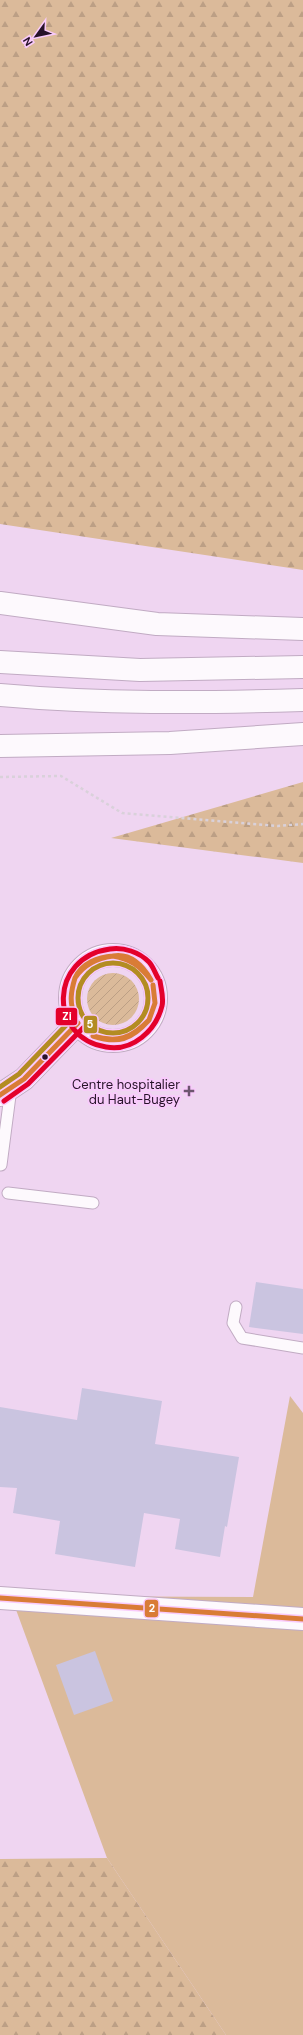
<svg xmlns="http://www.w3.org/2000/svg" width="303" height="2035" font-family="'DM Sans',sans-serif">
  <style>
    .green { fill: #dbba9a }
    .forest { fill: url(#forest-firs) }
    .garden { fill: url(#garden-furrows) }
    .building { fill: #cac4e0 }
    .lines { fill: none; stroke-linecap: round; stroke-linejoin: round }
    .lane-casing { stroke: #c1abc3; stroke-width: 13 }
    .street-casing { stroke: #c1abc3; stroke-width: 24 }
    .highway-casing { stroke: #c1abc3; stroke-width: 24 }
    .path { stroke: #d9d1da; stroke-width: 2.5; stroke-dasharray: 3 3; stroke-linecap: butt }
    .lane { stroke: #fdf9fd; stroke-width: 11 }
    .street { stroke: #fdf9fd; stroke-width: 22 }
    .highway { stroke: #fdf9fd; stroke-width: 22 }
    .bus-1-casing { stroke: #f9cafc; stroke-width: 8 }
    .bus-2-casing { stroke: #f9cafc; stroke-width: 8 }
    .bus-3-casing { stroke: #f9cafc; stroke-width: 8 }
    .bus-1 { stroke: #d97c36; stroke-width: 5 }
    .bus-2 { stroke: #e4002b; stroke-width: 5 }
    .bus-3 { stroke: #b38c22; stroke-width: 5 }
    .bus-dot { fill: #271229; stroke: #f9cafc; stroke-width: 1.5 }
    .poi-dot { fill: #6d566f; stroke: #f9cafc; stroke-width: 1.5 }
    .labels { text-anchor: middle; stroke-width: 4; stroke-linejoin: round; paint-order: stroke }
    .poi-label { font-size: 13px; fill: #271229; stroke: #f9cafc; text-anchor: end }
    .line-badge { stroke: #f9cafc; stroke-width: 1.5 }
    .badge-label { font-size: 11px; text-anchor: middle; font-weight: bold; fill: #fff }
  </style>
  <defs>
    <pattern id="forest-firs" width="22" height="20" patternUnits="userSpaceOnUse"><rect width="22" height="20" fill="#dbba9a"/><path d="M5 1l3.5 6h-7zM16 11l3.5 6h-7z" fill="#bc9f85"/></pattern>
    <pattern id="garden-furrows" width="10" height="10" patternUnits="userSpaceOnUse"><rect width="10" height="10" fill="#dbba9a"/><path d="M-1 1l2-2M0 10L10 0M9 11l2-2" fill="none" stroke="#bc9f85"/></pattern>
  </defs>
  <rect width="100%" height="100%" fill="#efd5f1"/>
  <path class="green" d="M290,1396L303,1413V2035H226L107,1858L11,1596L253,1597Z"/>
  <path class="forest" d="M0,0H303V570L0,524Z
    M303,782V863L111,838Z
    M107,1858L226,2035H0V1859Z"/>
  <path class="garden" d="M87 999a26 26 0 1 1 52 0a26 26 0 1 1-52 0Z"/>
  <path class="building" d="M256,1282L303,1289V1334L249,1327Z
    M82,1388L162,1401L155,1444L239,1457L227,1527L225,1526L220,1557L175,1549L180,1519L144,1513L135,1567L55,1554L60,1521L13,1513L17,1488L0,1487V1407L77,1420Z
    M95,1651L113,1701L74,1715L56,1665Z"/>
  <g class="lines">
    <defs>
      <path id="lane" d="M1,1165L11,1088
        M8,1193L93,1203
        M236,1307L233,1323L242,1338L303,1348"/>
      <path id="street" d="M70 998a43 43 0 1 1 86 0a43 43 0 1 1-86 0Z
        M0,1095L24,1079L78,1023
        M0,1598L303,1619"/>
      <path id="highway" d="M0,603L157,624L303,629
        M0,662L140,670L303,667
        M0,695C101,704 202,703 303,700
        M0,746L170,743L303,734"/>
    </defs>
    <use href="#lane" class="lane-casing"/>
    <use href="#street" class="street-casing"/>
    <use href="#highway" class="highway-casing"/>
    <path class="path" d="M0,777L61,776L122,813L278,826L303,824"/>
    <use href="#lane" class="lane"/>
    <use href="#street" class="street"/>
    <use href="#highway" class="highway"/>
    <defs>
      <path id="bus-1" d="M113,956C131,959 140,966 151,980
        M113,956C131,953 143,966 151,980
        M75,978C82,963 98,957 113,956
        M75,978C84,964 98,958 113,956
        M75,1016C69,1003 71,991 75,978
        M75,1016C69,1003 71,991 75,978
        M149,1020L155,1003L153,985
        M149,1020L155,1003L153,985
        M93,1036C117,1043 131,1039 149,1020
        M93,1036C118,1044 131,1040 149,1020
        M0,1095L24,1079L78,1023
        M0,1598L303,1619"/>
      <path id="bus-2" d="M158,978C155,973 153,966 149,962C139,952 124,947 110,949C49,957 48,1038 106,1047C133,1052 156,1030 162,1006C164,998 161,989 160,981
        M4,1101L28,1084L83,1028"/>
      <path id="bus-3" d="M78 998a35 35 0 1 1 70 0a35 35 0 1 1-70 0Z
        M0,1087L19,1074L73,1018"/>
    </defs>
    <use href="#bus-1" class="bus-1-casing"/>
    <use href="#bus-2" class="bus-2-casing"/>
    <use href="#bus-3" class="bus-3-casing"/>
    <use href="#bus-1" class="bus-1"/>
    <use href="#bus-2" class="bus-2"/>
    <use href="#bus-3" class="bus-3"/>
  </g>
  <circle class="bus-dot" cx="45" cy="1057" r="3.5"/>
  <path class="poi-dot" d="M187 1085h4v4h4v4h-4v4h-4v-4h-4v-4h4z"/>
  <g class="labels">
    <g class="poi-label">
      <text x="180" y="1089">Centre hospitalier<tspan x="180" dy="15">du Haut-Bugey</tspan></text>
    </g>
  </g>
  <g class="line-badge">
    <rect x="55" y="1007" width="23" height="19" rx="4" fill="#e4002b"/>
    <rect x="83" y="1015" width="15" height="19" rx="4" fill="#b38c22"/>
    <rect x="144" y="1599" width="15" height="19" rx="4" fill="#d97c36"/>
  </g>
  <g class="badge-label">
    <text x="67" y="1020">Zi</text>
    <text x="90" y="1028">5</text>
    <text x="152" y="1612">2</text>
  </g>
  <g transform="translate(36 36) rotate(237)" stroke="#f9cafc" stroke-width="3" paint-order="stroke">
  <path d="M0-3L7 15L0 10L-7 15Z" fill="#271229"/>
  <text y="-6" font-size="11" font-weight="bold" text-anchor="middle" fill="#271229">N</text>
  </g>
</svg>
